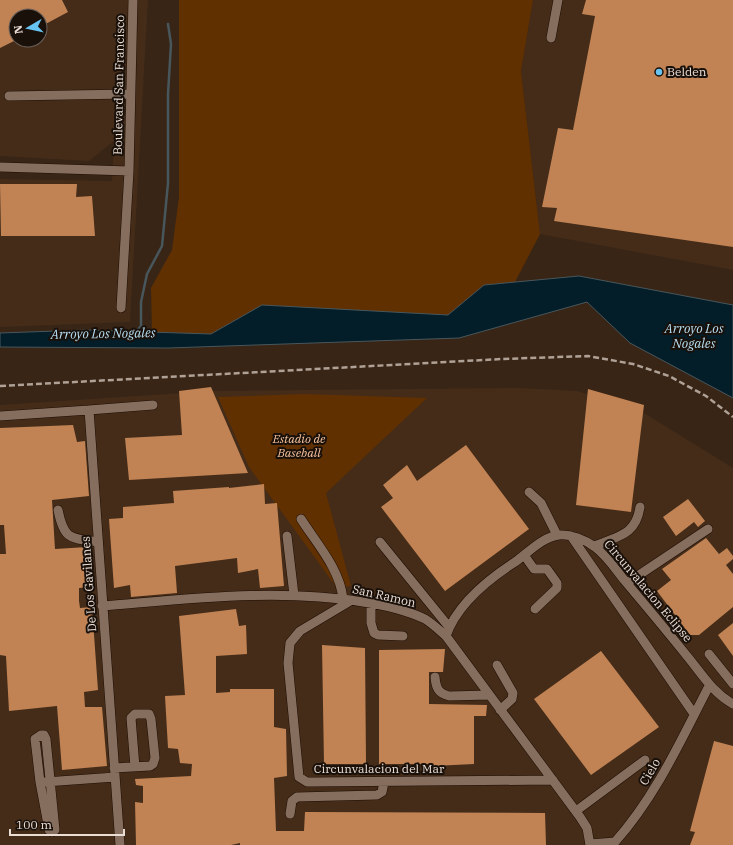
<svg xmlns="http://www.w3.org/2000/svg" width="733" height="845" font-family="'IBM Plex Serif',serif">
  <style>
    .built { fill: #442c19; fill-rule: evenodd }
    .green { fill: #613000 }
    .water { fill: #031d29; stroke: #48575c }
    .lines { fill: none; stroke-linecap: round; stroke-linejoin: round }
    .stream { stroke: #48575c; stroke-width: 2.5 }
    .building { fill: #c18354 }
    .minor-casing { stroke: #1e0d02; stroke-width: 10 }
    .minor { stroke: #856e5e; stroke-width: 9 }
    .rail { stroke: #afa196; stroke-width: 2.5; stroke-dasharray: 6 3; stroke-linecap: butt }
    .poi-dot { fill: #67c4f0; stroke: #19100a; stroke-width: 1.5 }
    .labels { text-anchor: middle; stroke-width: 4; stroke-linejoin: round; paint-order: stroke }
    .poi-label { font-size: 12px; fill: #eaddd4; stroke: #19100a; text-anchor: start }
    .street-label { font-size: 12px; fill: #eaddd4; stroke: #19100a }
    .park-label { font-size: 12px; font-style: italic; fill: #f8c49f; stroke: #19100a }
    .water-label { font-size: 13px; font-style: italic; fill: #b6def3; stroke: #19100a }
  </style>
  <rect width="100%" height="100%" fill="#382516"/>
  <path class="built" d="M0,0H148L130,322L0,327V179L112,181L114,141L89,161L0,156ZM16,16H40V40H16Z
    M533,0H733V270L540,234L521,71Z
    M519,388L577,391L644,413L733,468V845H0V405L213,391Z"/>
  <path class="green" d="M179,0H533L521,71L540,234L515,282L484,285L448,315L262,305L211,334L152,332L151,288L172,250L179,197Z
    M304,394L427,398L326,493L351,586L337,588L249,467L218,397Z"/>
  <path class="water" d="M579,276L733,305V398L630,343L587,302L459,338L168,348L0,347V333L85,330L211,334L262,305L448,315L484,285Z"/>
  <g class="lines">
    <path class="stream" d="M134,334L141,326V302L147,274L162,246L168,183V94L171,44L168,24"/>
  </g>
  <path class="building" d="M0,0H62L68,12L40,27V16H16V40L0,48Z
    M586,0H733V247L554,221L557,208L542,207L558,128L573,130L595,16L582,14Z
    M0,184H77L76,197L92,196L95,236H1Z
    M211,387L248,473L129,480L125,438L182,435L179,391Z
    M588,389L644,405L631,512L576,505Z
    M73,425L77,442L85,441L89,496L52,500L55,549L87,547L90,587L79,588V601L80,608L92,607L98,690L84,692L85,707H102L107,766L62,770L57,706L9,711L6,656L0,655V554H6L4,525H0V428Z
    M466,445L529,529L445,591L381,507L393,498L383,485L407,465L417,481Z
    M264,484L265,504L277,503L284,586L260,588L258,569L238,573L237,558L175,566L177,593L131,597L130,585L114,588L109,519L123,518V507L174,503L173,491L229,487V488Z
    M688,499L705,521L698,527L694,522L676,536L663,517Z
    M706,538L719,554L727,548L733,556V559L726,565L733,574V607L699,635H690L657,591L671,580L662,569Z
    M236,609L239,626L246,625L247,654L216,656V693L230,692V689H274V727L286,729L287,776L274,778L276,831H304L305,812L545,813L546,845H240V843L231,845H136L135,802L143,803V786L136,785L135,779L191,776L192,764L180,763L178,749L168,748L165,696L185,695L179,616Z
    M733,623V656L718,635Z
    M322,645L365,648L366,764H324Z
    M445,649L443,672H429V704L487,705L486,716H474V764L433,766V764H379V650Z
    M601,651L659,727L591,775L534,699Z
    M714,741L733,746V845H690L695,832L690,831Z"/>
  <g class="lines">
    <defs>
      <path id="minor" d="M551,38L558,0
        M9,96L129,94
        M0,167L129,171
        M121,308L129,171L133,0
        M89,410L153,405
        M0,416L89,410L120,845
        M529,492L541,503L557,535
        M58,510C64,540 70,538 98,542
        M301,519C317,544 340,569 343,599
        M287,536L294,595
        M571,536L694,714
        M380,542L449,627
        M595,546C618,536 636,535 640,507
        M524,555L534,569H547L557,583V588L535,609
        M627,583L708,529
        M352,600L300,631L290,643L288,663L299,777L307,782H314L553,780
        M371,603V623L374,633L378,635L403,636
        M102,606C189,599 277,588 363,602C384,605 406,610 425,619C433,624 439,630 446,636L580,817L587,828L590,845
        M446,636C457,604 487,580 515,562C528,553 542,537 559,535C571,534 585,540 595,547C607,556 616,570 625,581C646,606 667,631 687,656C702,674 712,692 733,704
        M709,654L733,684
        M497,665L513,693L512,699L500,710
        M435,677C436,688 438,693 449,696L489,695
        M41,735H44L46,739L55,830L52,832L49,830L40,782L35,739Z
        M114,768L150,766L153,764L155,758L151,719L149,714H135L131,718L135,767
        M45,782L115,777
        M576,811L645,760
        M290,814L292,801L297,797L377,795L382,792L384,782
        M590,844L615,842C656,796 681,740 709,686"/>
    </defs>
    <use href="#minor" class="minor-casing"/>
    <use href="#minor" class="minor"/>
    <path class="rail" d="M0,386L502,359L588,356L633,364L669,376L706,396L733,417"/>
  </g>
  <circle class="poi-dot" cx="659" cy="72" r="4"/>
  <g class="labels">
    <g class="poi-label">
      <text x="667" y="76">Belden</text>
    </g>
    <g class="street-label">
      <text transform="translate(119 85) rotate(-89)" y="4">Boulevard San Francisco</text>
      <text transform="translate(89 584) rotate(-94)" y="4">De Los Gavilanes</text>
      <text transform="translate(648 591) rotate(50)" y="4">Circunvalacion Eclipse</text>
      <text transform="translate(384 596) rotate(13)" y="4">San Ramon</text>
      <text x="379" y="773">Circunvalacion del Mar</text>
      <text transform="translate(650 772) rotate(-60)" y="4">Cielo</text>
    </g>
    <g class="park-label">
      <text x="299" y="443">Estadio de<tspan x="299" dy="14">Baseball</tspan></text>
    </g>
    <g class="water-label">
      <text x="694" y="333">Arroyo Los<tspan x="694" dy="15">Nogales</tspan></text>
      <text transform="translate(103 333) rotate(-1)" y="5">Arroyo Los Nogales</text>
    </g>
  </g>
  <g transform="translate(28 28) rotate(261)"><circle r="19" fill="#19100a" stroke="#6d625b"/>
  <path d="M0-3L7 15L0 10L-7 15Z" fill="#67c4f0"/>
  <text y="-6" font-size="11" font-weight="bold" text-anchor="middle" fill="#eaddd4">N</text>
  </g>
  <path d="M10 829v6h114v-6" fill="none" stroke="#eaddd4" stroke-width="2"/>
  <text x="16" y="829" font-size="12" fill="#eaddd4" stroke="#19100a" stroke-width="3" paint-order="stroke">100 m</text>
</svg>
